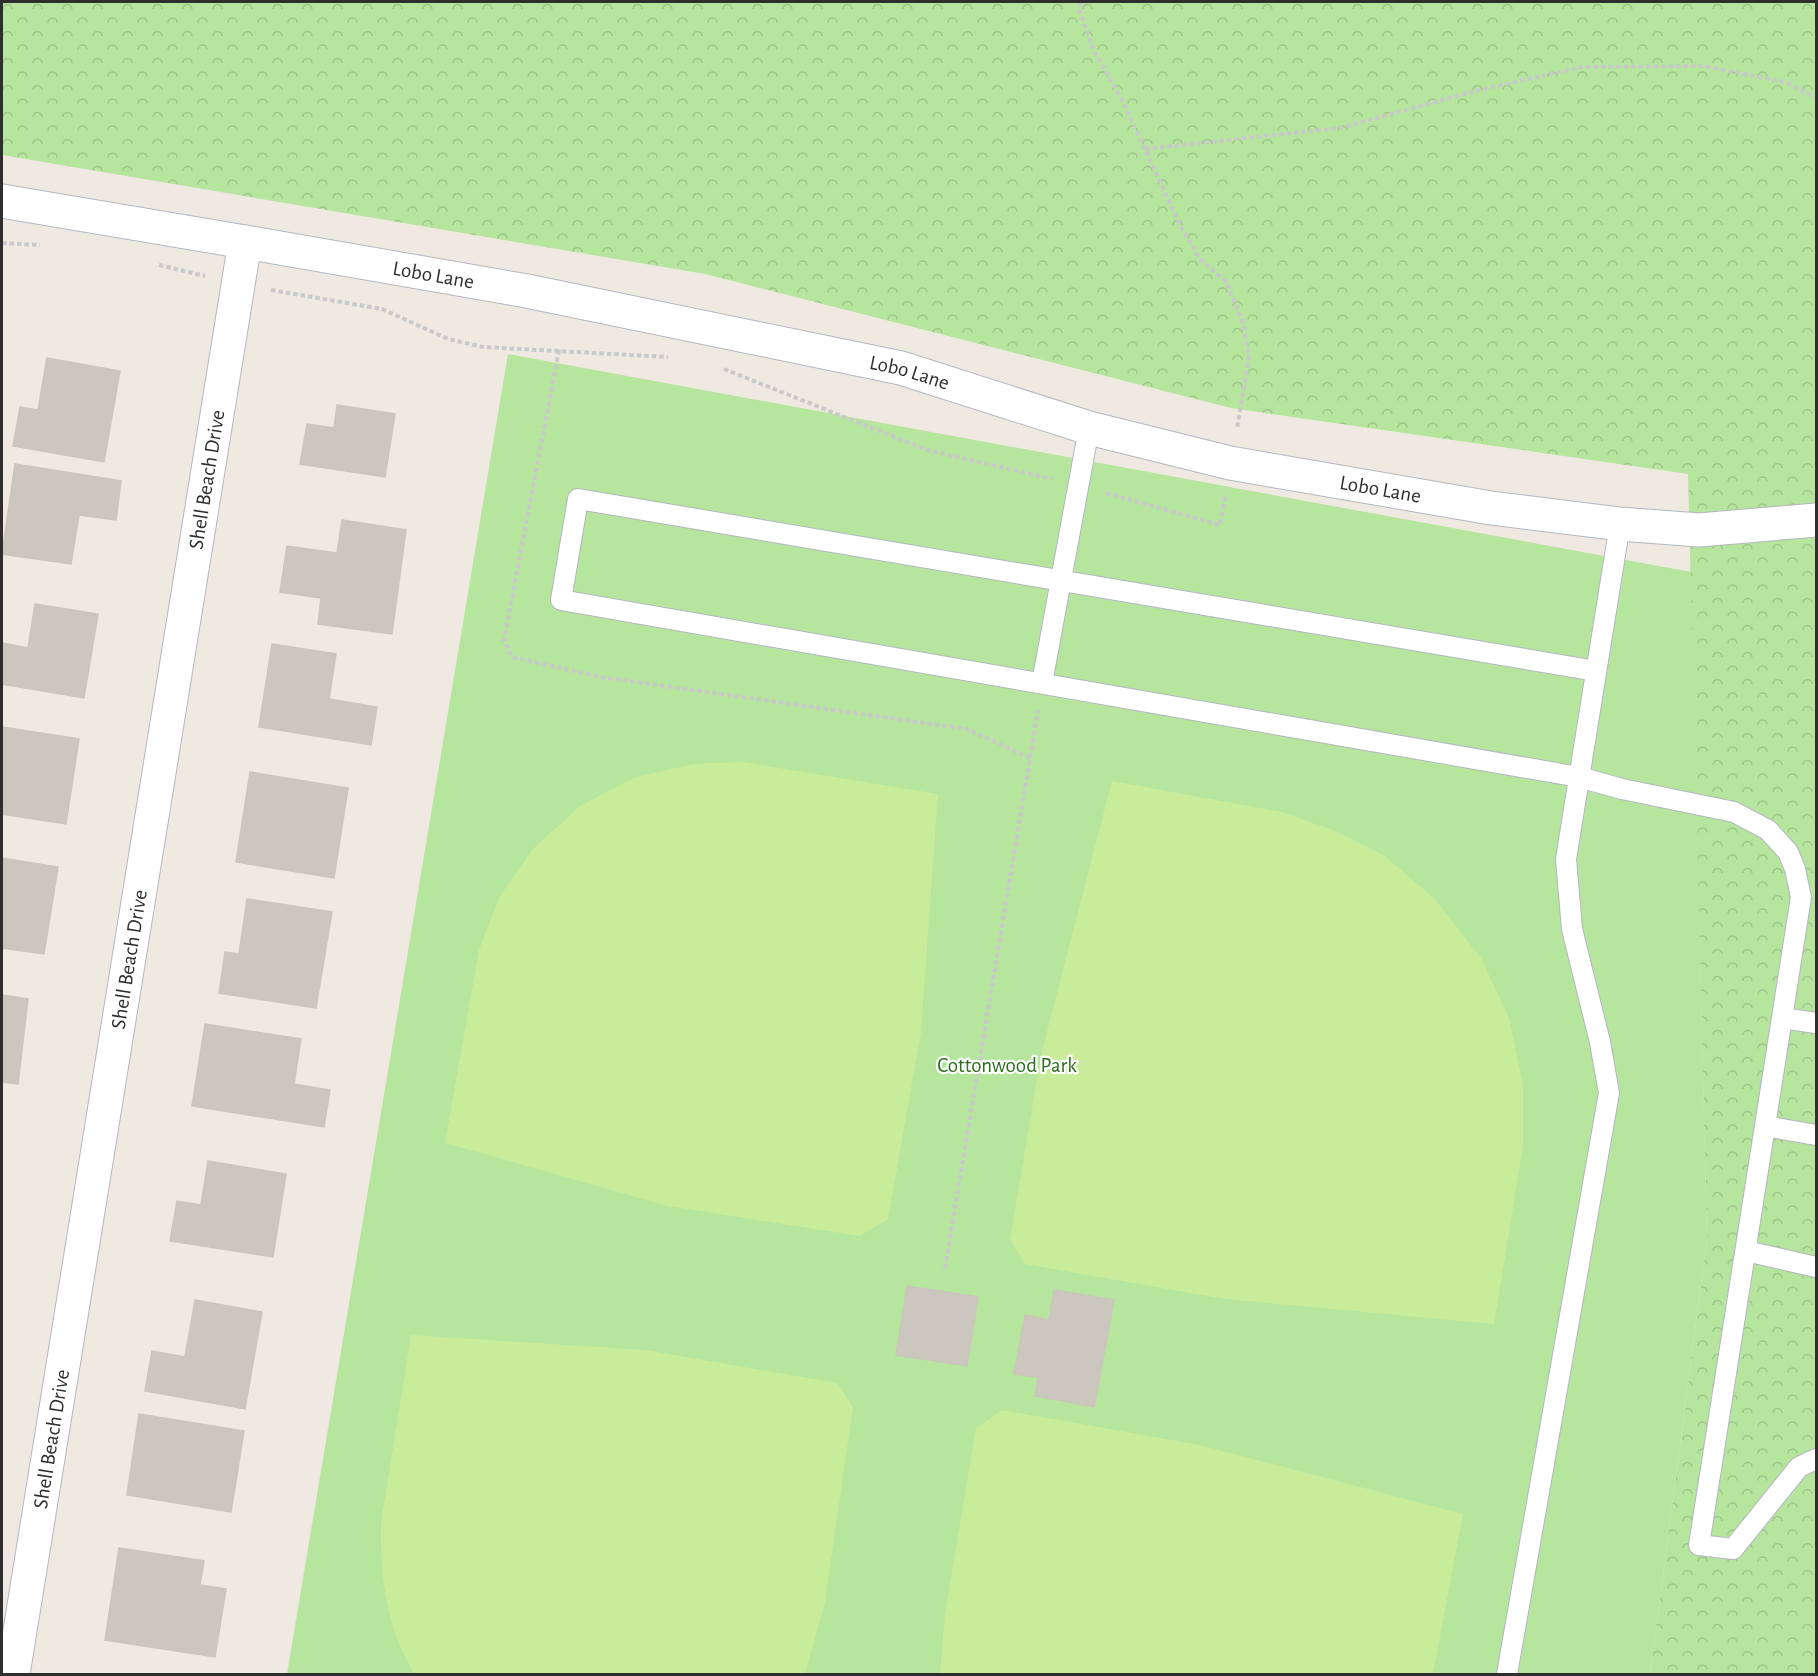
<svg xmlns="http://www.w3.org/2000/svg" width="1818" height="1676" font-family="'Alegreya Sans',sans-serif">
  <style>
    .grass { fill: #b6e59e }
    .forest { fill: url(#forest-crowns) }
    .pitch { fill: #c9ec9a }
    .building { fill: #cbc7bf; stroke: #cbc5ba; stroke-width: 1.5 }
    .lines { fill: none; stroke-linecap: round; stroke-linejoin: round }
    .lane-casing { stroke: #b4b7c1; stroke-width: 22 }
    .street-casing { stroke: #b4b7c1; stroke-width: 35 }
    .secondary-casing { stroke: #b4b7c1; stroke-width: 35 }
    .path { stroke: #c9c9c9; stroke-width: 4; stroke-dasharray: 4.5 3; stroke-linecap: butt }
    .lane { stroke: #fff; stroke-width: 20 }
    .street { stroke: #fff; stroke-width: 33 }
    .secondary { stroke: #fff; stroke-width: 33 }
    .labels { text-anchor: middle; stroke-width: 4.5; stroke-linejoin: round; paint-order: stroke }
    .street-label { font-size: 21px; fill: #2e2e2e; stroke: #fff }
    .park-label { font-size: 21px; fill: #2c6e1b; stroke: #fff }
  </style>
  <defs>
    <pattern id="forest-crowns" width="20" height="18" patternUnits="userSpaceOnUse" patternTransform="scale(1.5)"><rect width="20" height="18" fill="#b6e59e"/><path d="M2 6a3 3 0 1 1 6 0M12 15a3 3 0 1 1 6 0" fill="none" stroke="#9dc588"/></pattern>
  </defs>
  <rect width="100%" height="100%" fill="#efe9e1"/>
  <path class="grass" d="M508,354L1691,572L1707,1239L1650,1674H287Z"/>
  <path class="forest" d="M2,2H1816V1674H1650L1707,1239L1688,474L1231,408L705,274L2,155Z"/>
  <path class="pitch" d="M742,762L938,794L921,1032L888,1219L860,1236L668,1206L445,1143L479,950L500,896L534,848L580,806L633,778L693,764Z
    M1112,781L1282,812L1338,832L1383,855L1434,898L1481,958L1509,1018L1523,1085V1146L1494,1324L1225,1299L1025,1264L1010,1240L1041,1055Z
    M411,1335L646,1350L837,1383L853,1407L825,1602L805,1674H415C386,1629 380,1575 381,1523Z
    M1002,1410L1200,1445L1463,1514L1433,1674H940L945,1614L976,1428Z"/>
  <path class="building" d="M47,358L120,371L104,462L13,446L20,407L38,410Z
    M337,405L395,414L385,477L300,464L307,424L334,428Z
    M15,464L121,481L116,520L79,515L71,564L2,554Z
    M342,520L406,530L392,634L318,624L321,598L280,592L287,546L337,553Z
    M35,604L98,614L84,698L2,684V643L28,648Z
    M272,644L336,654L329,699L377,707L371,745L259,727Z
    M2,727L79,739L66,824L2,814Z
    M250,772L348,788L334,878L236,862Z
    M2,858L58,867L44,954L2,948Z
    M247,899L332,912L316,1008L219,993L225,952L239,954Z
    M2,995L28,999L18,1084L2,1082Z
    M205,1024L301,1039L294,1084L330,1090L324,1127L192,1106Z
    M208,1161L286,1174L273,1257L170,1241L177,1201L201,1205Z
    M907,1286L978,1297L967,1366L896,1355Z
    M1054,1290L1114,1300L1094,1407L1035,1396L1038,1377L1014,1374L1025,1315L1049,1320Z
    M195,1300L262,1312L245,1409L145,1391L152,1351L185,1357Z
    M139,1414L244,1431L231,1512L127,1495Z
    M119,1548L204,1561L200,1585L226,1589L215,1657L105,1640Z"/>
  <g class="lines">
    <defs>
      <path id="lane" d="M1596,671L578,499L561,600L1579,777L1622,789L1734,812L1768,830L1788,852L1795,869L1801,897L1699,1545L1733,1549L1799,1467L1816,1459
        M1042,683L1089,428
        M1782,1018L1816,1023
        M1765,1126L1816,1135
        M1746,1251L1816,1267
        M1507,1674L1609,1093L1600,1042L1572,929L1566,859L1620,524"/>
      <g id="street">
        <path id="s1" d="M13,1674L245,242L527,291L901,368L1089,428L1230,463L1491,508L1620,524L1699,530L1816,520"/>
      </g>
      <path id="secondary" d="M2,201L245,242"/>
    </defs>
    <use href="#lane" class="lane-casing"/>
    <use href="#street" class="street-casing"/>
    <use href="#secondary" class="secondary-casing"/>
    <path class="path" d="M1081,2L1080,11L1094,51L1122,100L1181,227L1200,259L1226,282L1243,323L1249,356L1237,429
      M1145,149L1340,128L1479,90L1582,67L1703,66L1785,82L1816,98
      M2,243L40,245
      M159,265L205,276
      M271,290L382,309L448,339L483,347L668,357
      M559,350L504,640L512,657L601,677L967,729L1030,758
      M724,369L927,450L1052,479
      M1106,493L1220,525L1225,496
      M945,1268L1038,710"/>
    <use href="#lane" class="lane"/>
    <use href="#street" class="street"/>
    <use href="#secondary" class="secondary"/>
  </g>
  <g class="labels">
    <g class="street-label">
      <text dy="7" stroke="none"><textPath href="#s1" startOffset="1642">Lobo Lane</textPath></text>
      <text dy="7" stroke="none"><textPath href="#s1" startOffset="2128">Lobo Lane</textPath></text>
      <text dy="7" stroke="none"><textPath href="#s1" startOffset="1210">Shell Beach Drive</textPath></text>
      <text dy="7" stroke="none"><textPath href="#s1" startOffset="2614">Lobo Lane</textPath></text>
      <text dy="7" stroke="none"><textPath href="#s1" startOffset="724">Shell Beach Drive</textPath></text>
      <text dy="7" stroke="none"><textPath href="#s1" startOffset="238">Shell Beach Drive</textPath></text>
    </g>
    <g class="park-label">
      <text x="1007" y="1072">Cottonwood Park</text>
    </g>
  </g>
  <rect width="1818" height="1676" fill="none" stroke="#2e2e2e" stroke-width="6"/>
</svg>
